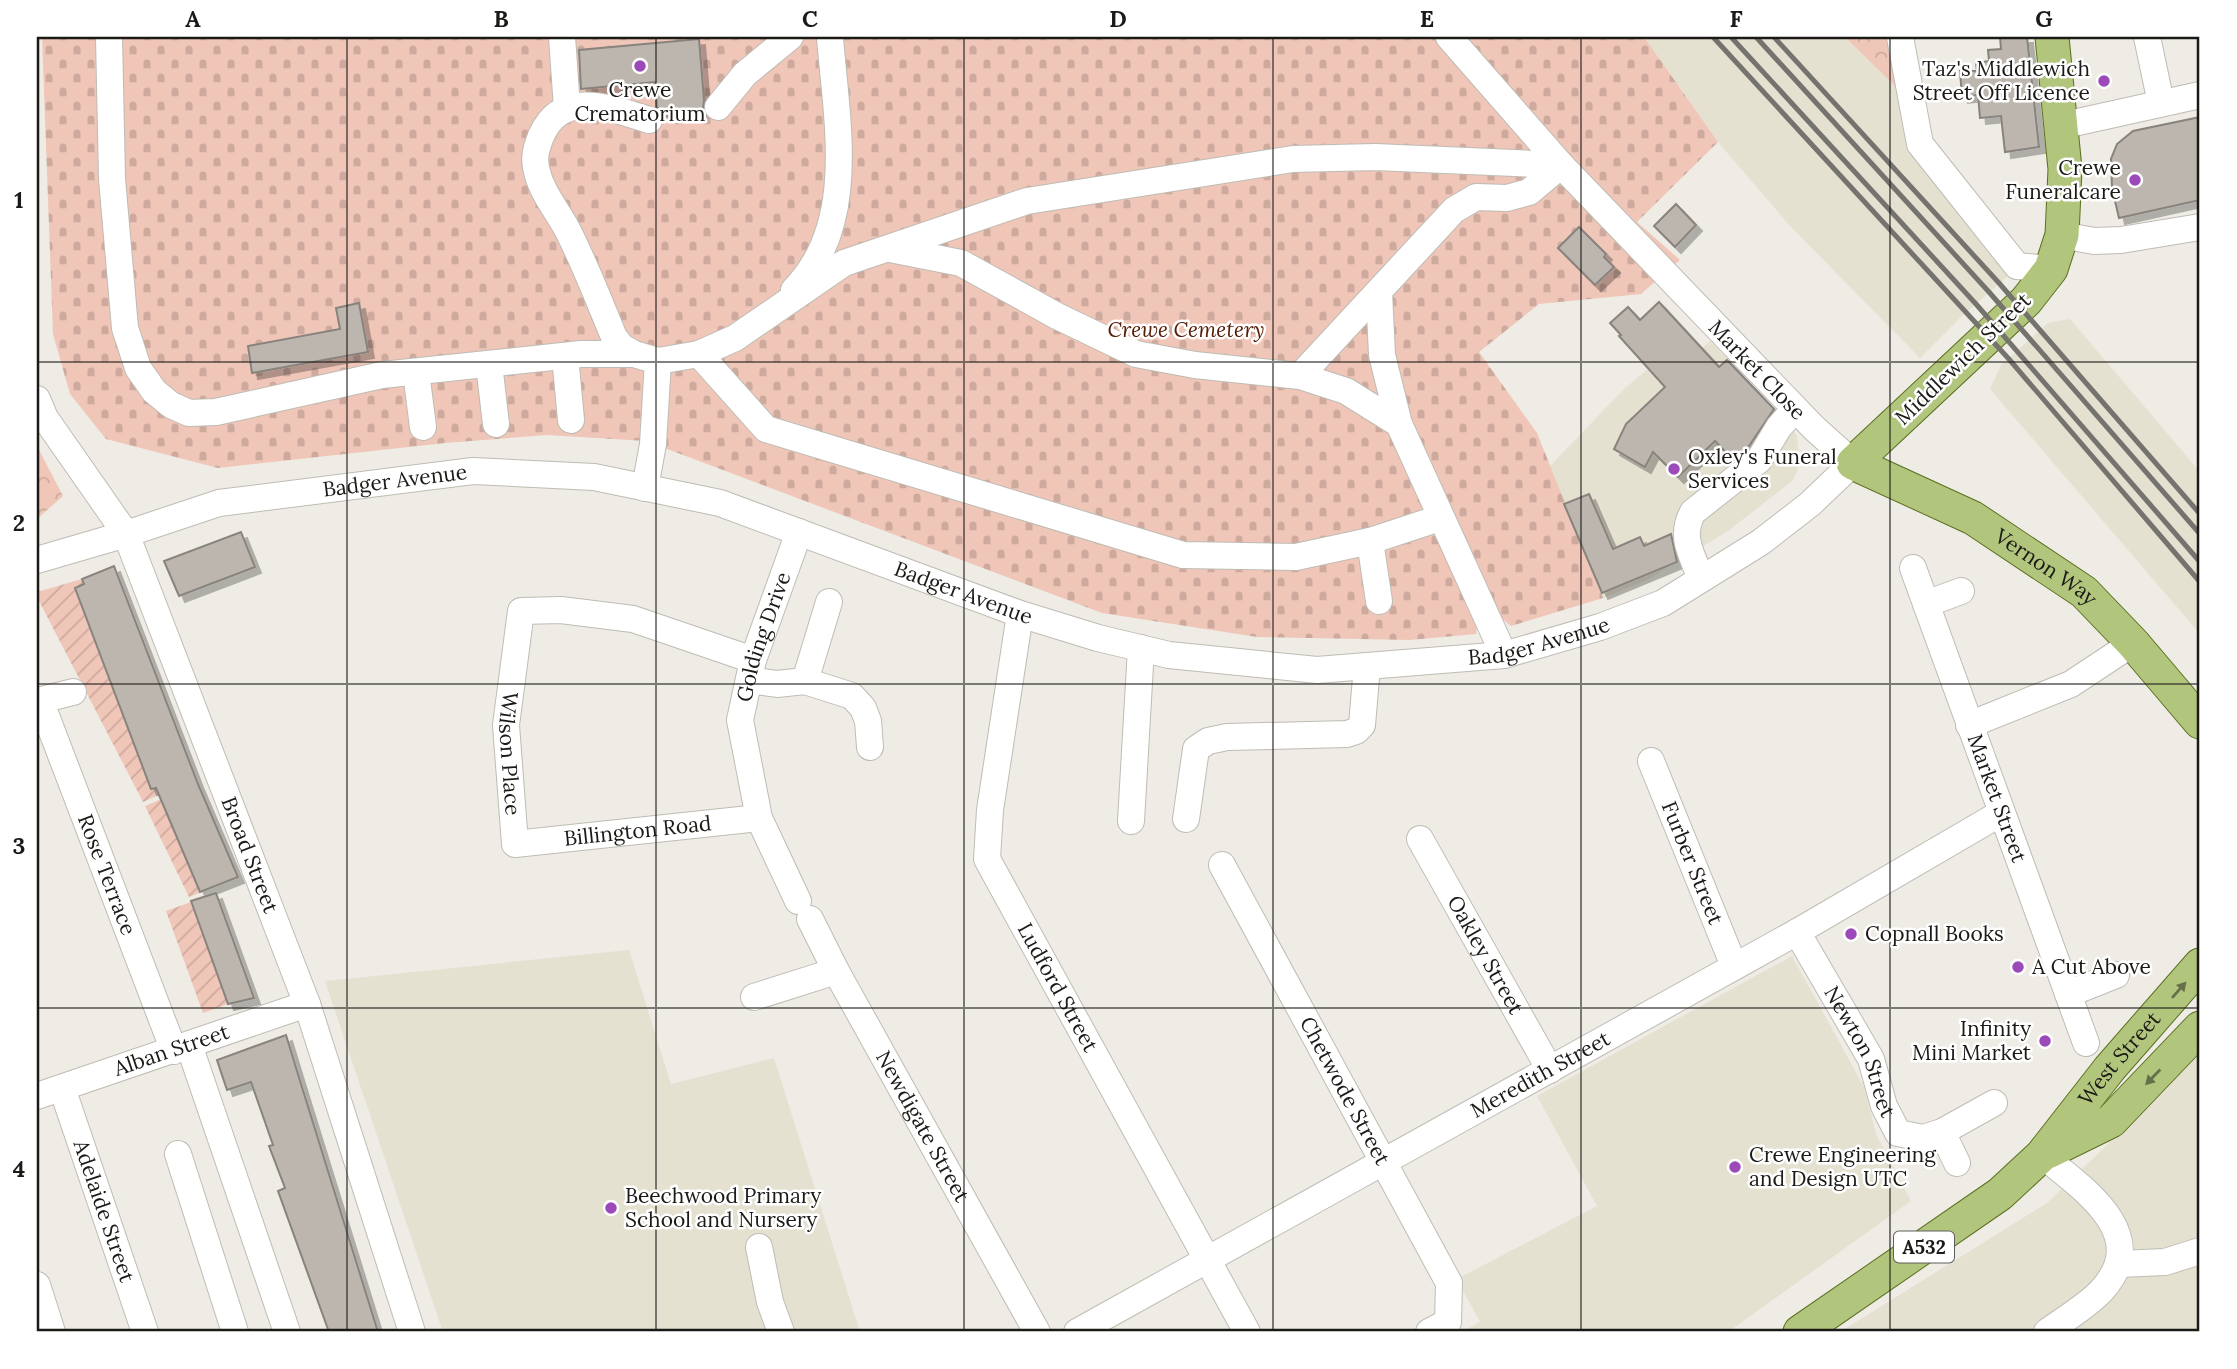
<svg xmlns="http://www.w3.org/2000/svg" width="2237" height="1369" font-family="Lora,serif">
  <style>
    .built { fill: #e4e1d1 }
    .forest { fill: url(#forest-crowns) }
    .cemetery { fill: url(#cemetery-stones) }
    .garden { fill: url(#garden-furrows) }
    .building { fill: #bcb6af; stroke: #89837e; stroke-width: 2; filter: url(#shadow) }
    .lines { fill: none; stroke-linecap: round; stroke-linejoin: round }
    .minor-casing { stroke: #bebcb4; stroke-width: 28 }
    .major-casing { stroke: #5b7020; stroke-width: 35 }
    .minor { stroke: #fff; stroke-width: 26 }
    .major { stroke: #b2c57c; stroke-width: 33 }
    .rail { stroke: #75736e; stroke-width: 5 }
    .oneway { fill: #66704a }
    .grid { fill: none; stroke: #1b1a17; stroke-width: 2; stroke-opacity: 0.55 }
    .poi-dot { fill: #9c4ab9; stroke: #fff; stroke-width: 2.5 }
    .labels { text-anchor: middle; stroke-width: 5; stroke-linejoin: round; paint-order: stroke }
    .shield { fill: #fff; stroke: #5f5f5d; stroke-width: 2 }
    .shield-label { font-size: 19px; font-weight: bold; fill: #1b1a17 }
    .poi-label { font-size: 21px; fill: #1b1a17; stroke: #fff; text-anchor: start }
    .park-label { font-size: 21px; font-style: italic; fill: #551c05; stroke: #fff }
    .street-label { font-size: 21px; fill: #1b1a17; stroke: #fff }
    .neatline { fill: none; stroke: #1b1a17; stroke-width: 2.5 }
    .grid-label { font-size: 23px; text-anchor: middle; font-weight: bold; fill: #1b1a17 }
  </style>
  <defs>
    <pattern id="forest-crowns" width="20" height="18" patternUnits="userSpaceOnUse" patternTransform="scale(1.75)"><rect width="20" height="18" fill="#f0c6b8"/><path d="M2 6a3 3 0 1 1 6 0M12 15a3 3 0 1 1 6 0" fill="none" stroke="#cdaa9d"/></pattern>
    <pattern id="cemetery-stones" width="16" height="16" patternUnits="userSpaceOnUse" patternTransform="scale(1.75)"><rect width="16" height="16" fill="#f0c6b8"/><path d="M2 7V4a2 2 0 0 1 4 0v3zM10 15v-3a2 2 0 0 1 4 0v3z" fill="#cdaa9d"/></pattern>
    <pattern id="garden-furrows" width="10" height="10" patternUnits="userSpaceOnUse" patternTransform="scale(1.75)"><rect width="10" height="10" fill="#f0c6b8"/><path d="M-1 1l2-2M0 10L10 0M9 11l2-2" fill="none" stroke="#cdaa9d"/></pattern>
    <filter id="shadow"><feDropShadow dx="6" dy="6" stdDeviation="0" flood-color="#0004"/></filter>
  </defs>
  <rect width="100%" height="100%" fill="#eeece4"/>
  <path class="built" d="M1644,37H1845L1901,92L2015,270L1960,318L1920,358L1790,226L1718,142Z
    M2070,319L2200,472V634L1990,389L2001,365L2048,323Z
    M1710,341L1785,420L1797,436L1799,459L1797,472L1792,481L1728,531L1647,580L1603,598L1550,466L1624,389L1648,369L1663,384Z
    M629,950L671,1084L774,1058L860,1332H443L325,981Z
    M1792,956L1864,1087L1876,1134L1911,1201L1728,1332H1462L1480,1322L1457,1279L1597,1206L1537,1096Z
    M2200,1049V1332H1840L2047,1203L2142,1111Z"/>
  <path class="forest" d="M1845,37H1893L1901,92Z
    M37,446L63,496L37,519Z"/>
  <path class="cemetery" d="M42,37H1644L1718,142L1637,222L1680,260L1641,294L1539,304L1479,352L1537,433L1603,598L1511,626L1491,610L1478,615L1476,634L1410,640L1257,637L1102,613L646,441L547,435L445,443L218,468L106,439L70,394L53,334Z"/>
  <path class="garden" d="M82,579L84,584L75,588L82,607L92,604L96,613L86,618L151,789L164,785L166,792L143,802L37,597V592Z
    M171,795L189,867L197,886L208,882L211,888L189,897L145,806Z
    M191,902L228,1004L203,1013L166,911Z"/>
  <path class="building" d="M2000,37H2027L2039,147L2005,152L2001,116L1980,118L1978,95L1962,97L1960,71H1977L1976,63L1989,61L1988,50L2001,49Z
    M699,39L704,100L703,109L662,112L657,107L655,82L581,89L579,50Z
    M2200,117V200L2119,218L2112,188L2111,159L2117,144L2133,131Z
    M1676,204L1696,225L1675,247L1654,226Z
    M1579,227L1606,254L1604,257L1614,267L1595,285L1558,248Z
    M1659,302L1719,367L1727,360L1774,409L1747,449L1733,460L1715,441L1678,477L1653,452L1645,467L1614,449L1626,424L1665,387L1619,336L1621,335L1610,323L1628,307L1640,320Z
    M359,303L368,352L252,373L248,346L340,329L336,308Z
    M1589,494L1613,549L1640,537L1644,546L1671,534L1677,562L1602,593L1564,504Z
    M241,532L255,567L179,596L164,561Z
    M114,566L198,784L238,877L200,892L156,788L151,789L75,588L84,584L82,579Z
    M216,893L254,998L228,1004L191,901Z
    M286,1035L301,1084L378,1332H329L278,1191L285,1188L269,1146L273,1145L251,1082L227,1090L217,1060Z"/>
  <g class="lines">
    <defs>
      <g id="minor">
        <path d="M109,37L112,179L125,328L138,368L154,391L171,405L189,413L216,412L382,375L581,354H634"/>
        <path d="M562,37L567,108"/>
        <path d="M1900,37L1920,144L2017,266L2051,269"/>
        <path d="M2147,37L2161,103"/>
        <path d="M718,107L745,74L790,37"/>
        <path d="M649,120C611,108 562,88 541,136C536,149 533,158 537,172C542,193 557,210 567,229C585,264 599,301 614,337L622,347L634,354L658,361L699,354L735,338L844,263L1027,201L1293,159L1375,157L1561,165"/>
        <path d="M2060,126L2200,95"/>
        <path d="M2062,235L2094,241L2121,240L2200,227"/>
        <path d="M890,249L961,263L1057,316L1136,354L1195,365L1300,376L1454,210L1476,197L1507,198L1529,192L1561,165"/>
        <path d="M794,290C859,224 836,119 830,37"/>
        <path d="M1379,292L1382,355L1399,424L1504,655"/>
        <path d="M699,354L766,429L1183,555L1296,557L1370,541L1440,518"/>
        <path d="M565,356L571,420"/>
        <path d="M489,364L496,424"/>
        <path d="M416,372L423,427"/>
        <path d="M1300,376L1346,391L1399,424"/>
        <path id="s1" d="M37,399L45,418L126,534L307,1004L412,1332"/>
        <path d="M645,488L653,444L658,361"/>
        <path d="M1370,541L1379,601"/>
        <path id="s2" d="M37,560L126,534L219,503L473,471L594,477L720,503L1020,614L1098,638L1169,655L1317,670L1504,655L1600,627L1663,603L1761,542L1810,504L1853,463L1814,428L1561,165L1449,37"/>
        <path id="s3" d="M1913,568L2086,1043"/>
        <path d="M1701,579C1692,554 1679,537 1693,512L1759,460L1779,427L1795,409"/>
        <path d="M1926,604L1961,591"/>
        <path id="s4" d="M1020,614L990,810L987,859L1247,1332"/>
        <path id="s5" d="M753,660L633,619L561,610L521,611L506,725L515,844L759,818"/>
        <path d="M749,680L777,684L805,681L852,696L863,708L868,721L870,747"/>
        <path d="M805,681L829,602"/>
        <path id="s6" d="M40,700L174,1051"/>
        <path d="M37,701L73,692"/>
        <path d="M1969,725L2071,684L2133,643"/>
        <path id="s7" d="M1651,761L1734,966"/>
        <path d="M1186,819L1196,749L1208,741L1227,737L1347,734L1356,731L1362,725L1367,666"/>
        <path d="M1131,821L1141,648"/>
        <path id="s8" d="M1420,839L1550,1070"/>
        <path id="s9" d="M1222,865L1449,1283L1448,1322L1429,1332"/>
        <path id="s10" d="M798,901L759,818L740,720L753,660L799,532"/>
        <path id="s11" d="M810,919L836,971L1037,1332"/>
        <path id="s12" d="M1797,932L1871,1059L1884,1106L1898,1133L1923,1138L1942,1132L1994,1103"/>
        <path d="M2068,994L2116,975"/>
        <path d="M754,997L836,971"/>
        <path d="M189,1045L287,1332"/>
        <path id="s13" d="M62,1088L145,1332"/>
        <path id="s14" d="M37,1096L307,1004"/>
        <path d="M1942,1132L1957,1163"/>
        <path d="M178,1154L235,1332"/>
        <path d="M2042,1155C2082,1188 2153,1234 2102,1290C2089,1305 2063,1320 2047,1332"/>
        <path d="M759,1247L770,1302L781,1332"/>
        <path d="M2119,1264L2165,1262L2200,1251"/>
        <path d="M37,1285L52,1332"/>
        <path id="s15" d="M1077,1332L1797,932L2001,813"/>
      </g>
      <g id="major">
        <path id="s16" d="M2052,37L2065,169L2062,235L2051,269L2026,301L1853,463L1973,518L2084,592L2133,643L2200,722"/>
        <path d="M2050,1151L2111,1121L2200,1028"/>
        <path id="s17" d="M1800,1332L2000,1194L2042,1155L2110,1068L2200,965"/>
      </g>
    </defs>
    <use href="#minor" class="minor-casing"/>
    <use href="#major" class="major-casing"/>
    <use href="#minor" class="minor"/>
    <use href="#major" class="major"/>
    <path class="rail" d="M1713,37L2008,358L2200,582
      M1731,37L1976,304L2200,562
      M1756,37L1989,292L2200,534
      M1774,37L1999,283L2200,514"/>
  </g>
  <defs><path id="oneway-solid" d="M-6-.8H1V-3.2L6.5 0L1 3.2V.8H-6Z" transform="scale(1.75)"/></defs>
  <g class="oneway">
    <use href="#oneway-solid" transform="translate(2179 990) rotate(-49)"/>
    <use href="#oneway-solid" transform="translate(2153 1077) rotate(134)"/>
  </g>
  <path class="grid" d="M347,37V1332M656,37V1332M964,37V1332M1273,37V1332M1581,37V1332M1890,37V1332M37,362H2200M37,684H2200M37,1008H2200"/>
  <g class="poi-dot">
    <circle cx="640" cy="66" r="7"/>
    <circle cx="2104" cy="81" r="7"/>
    <circle cx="2135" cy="180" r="7"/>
    <circle cx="1674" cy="469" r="7"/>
    <circle cx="1851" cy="934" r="7"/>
    <circle cx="2018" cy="967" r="7"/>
    <circle cx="2045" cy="1041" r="7"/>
    <circle cx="1735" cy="1167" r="7"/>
    <circle cx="611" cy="1208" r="7"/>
  </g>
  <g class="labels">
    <rect class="shield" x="1894" y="1231.5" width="60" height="31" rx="5"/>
    <g class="shield-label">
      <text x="1924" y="1254">A532</text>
    </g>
    <g class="poi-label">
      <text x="2090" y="76" text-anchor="end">Taz's Middlewich<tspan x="2090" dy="24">Street Off Licence</tspan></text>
      <text x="640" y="97" text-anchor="middle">Crewe<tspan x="640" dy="24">Crematorium</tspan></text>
      <text x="2121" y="175" text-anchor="end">Crewe<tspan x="2121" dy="24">Funeralcare</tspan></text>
      <text x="1688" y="464">Oxley's Funeral<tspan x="1688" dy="24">Services</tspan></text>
      <text x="1865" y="941">Copnall Books</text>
      <text x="2032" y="974">A Cut Above</text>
      <text x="2031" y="1036" text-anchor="end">Infinity<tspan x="2031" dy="24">Mini Market</tspan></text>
      <text x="1749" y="1162">Crewe Engineering<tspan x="1749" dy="24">and Design UTC</tspan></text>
      <text x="625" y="1203">Beechwood Primary<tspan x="625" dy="24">School and Nursery</tspan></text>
    </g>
    <g class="park-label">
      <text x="1186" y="337">Crewe Cemetery</text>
    </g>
    <g class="street-label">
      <text transform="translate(1963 359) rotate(-44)" y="7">Middlewich Street</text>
      <text transform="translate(1757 370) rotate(46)" y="7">Market Close</text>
      <text dy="7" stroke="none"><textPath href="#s2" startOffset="368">Badger Avenue</textPath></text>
      <text dy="7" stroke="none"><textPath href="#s16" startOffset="732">Vernon Way</textPath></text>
      <text dy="7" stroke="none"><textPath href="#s2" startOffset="956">Badger Avenue</textPath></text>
      <text dy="7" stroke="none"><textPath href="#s10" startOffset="278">Golding Drive</textPath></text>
      <text dy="7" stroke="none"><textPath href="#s2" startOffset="1544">Badger Avenue</textPath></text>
      <text dy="7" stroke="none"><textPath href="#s5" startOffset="383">Wilson Place</textPath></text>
      <text dy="7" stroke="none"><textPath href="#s3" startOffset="245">Market Street</textPath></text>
      <text dy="7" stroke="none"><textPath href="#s5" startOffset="597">Billington Road</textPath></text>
      <text dy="7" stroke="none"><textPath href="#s1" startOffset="506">Broad Street</textPath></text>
      <text dy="7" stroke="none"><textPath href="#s7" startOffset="110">Furber Street</textPath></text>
      <text dy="7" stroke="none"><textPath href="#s6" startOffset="187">Rose Terrace</textPath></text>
      <text dy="7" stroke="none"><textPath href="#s8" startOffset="133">Oakley Street</textPath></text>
      <text dy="7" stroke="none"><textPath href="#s4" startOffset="394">Ludford Street</textPath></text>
      <text dy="7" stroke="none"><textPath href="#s14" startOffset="142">Alban Street</textPath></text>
      <text dy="7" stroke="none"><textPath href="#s12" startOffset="136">Newton Street</textPath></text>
      <text dy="7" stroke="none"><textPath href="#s17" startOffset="424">West Street</textPath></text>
      <text dy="7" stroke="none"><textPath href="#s15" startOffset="530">Meredith Street</textPath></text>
      <text dy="7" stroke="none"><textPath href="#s9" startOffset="257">Chetwode Street</textPath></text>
      <text dy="7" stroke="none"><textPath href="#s11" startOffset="236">Newdigate Street</textPath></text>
      <text dy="7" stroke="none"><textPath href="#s13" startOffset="130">Adelaide Street</textPath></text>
    </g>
  </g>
  <rect width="2237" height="1369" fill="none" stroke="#ffffff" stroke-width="77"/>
  <rect x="38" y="38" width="2160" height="1292" class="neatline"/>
  <g class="grid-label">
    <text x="193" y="27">A</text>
    <text x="501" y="27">B</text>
    <text x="810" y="27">C</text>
    <text x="1118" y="27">D</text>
    <text x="1427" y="27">E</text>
    <text x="1736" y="27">F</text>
    <text x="2044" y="27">G</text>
    <text x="19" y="208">1</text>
    <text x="19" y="531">2</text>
    <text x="19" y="854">3</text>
    <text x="19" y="1177">4</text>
  </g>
</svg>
